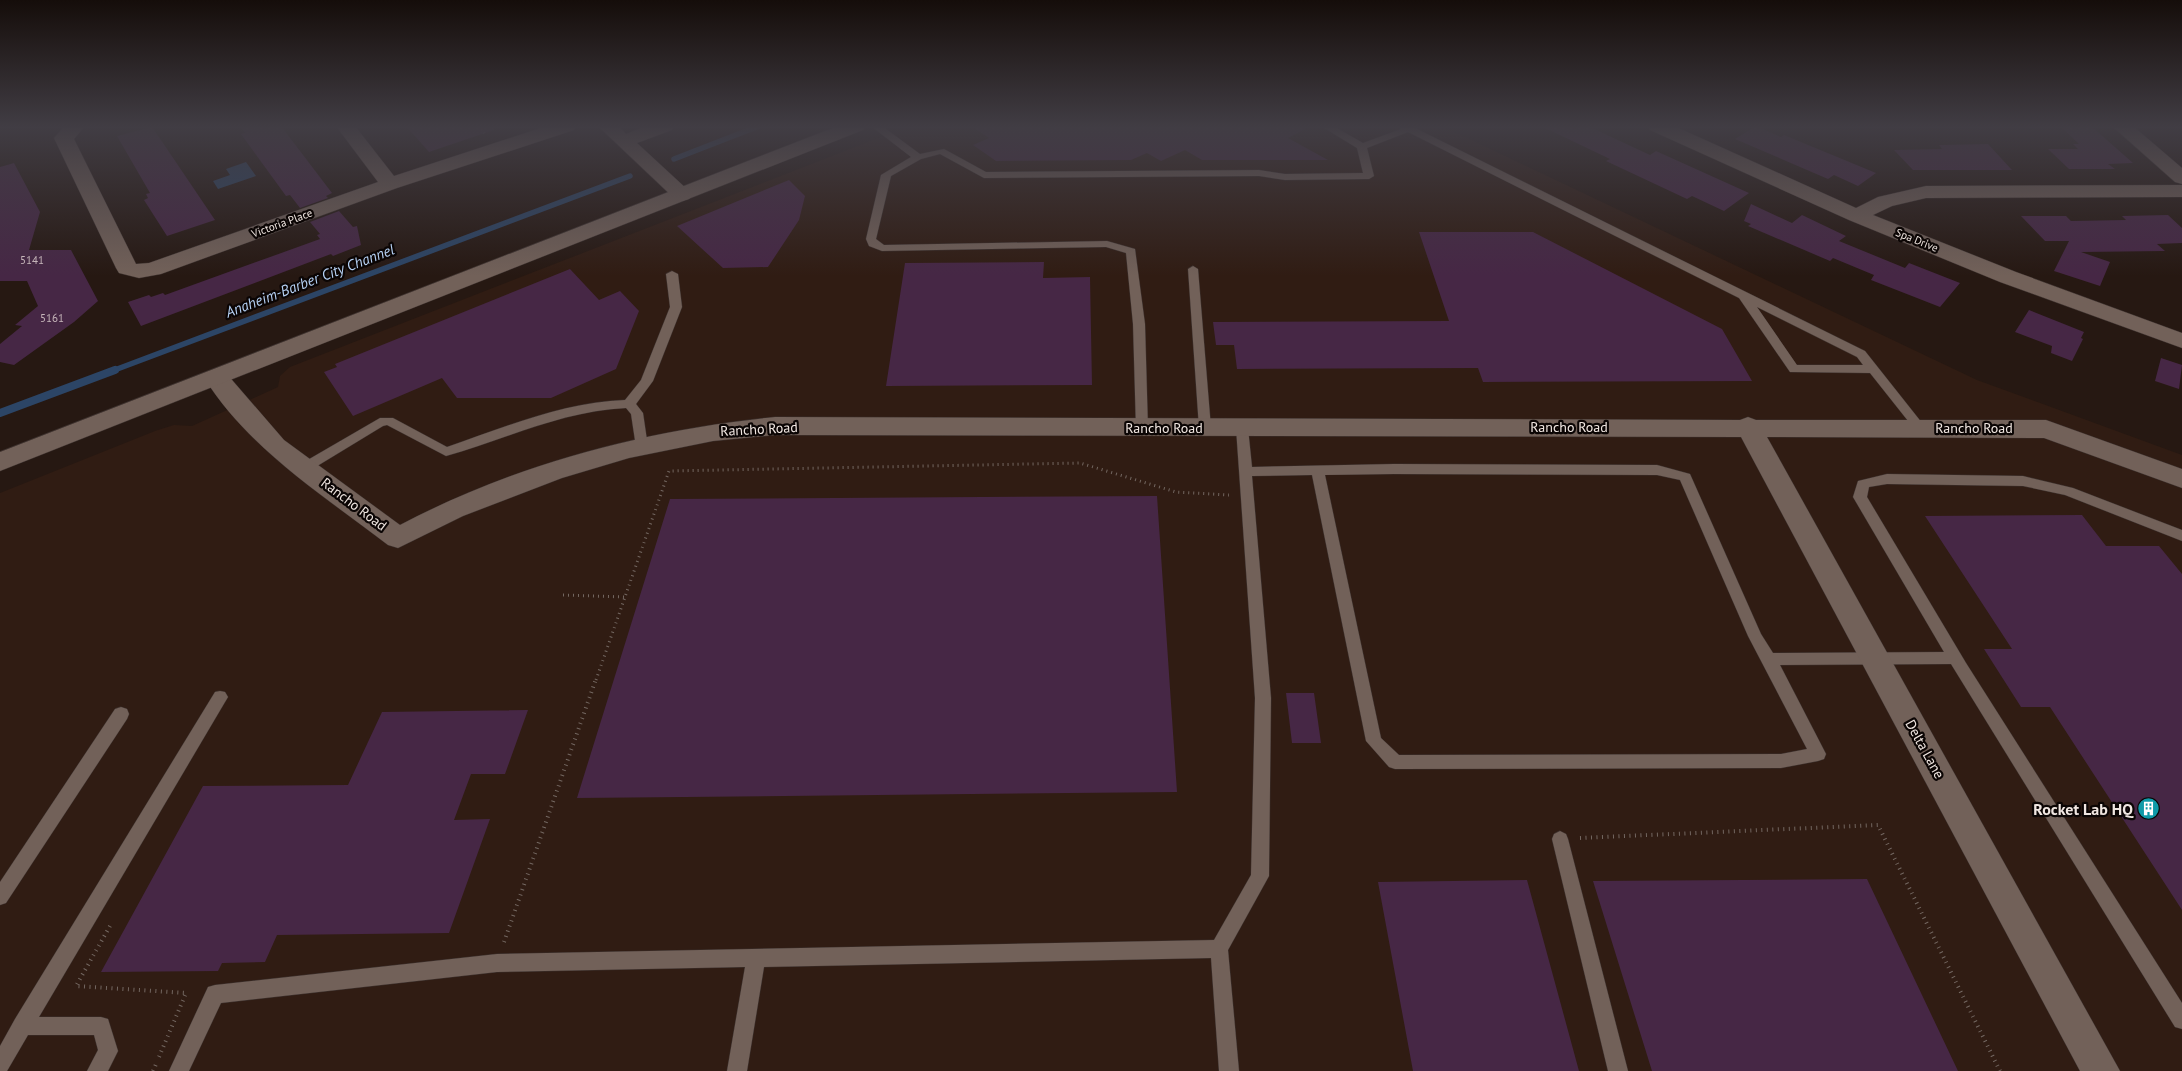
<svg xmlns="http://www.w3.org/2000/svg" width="2182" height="1071" font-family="'PT Sans',sans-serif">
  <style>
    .built { fill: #301c13 }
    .water { fill: #2c4566 }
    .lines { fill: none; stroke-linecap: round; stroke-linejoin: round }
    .stream-far1 { stroke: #2c4566; stroke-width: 5.5 }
    .stream { stroke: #2c4566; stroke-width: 8 }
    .building { fill: #462745 }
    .lane-casing { stroke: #3c312e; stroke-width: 1 }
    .street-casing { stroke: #3c312e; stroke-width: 1 }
    .secondary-casing { stroke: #3c312e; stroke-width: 1 }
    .path-far2 { stroke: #736761; stroke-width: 2.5; stroke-dasharray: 1 3; stroke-linecap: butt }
    .path-far1 { stroke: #736761; stroke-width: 3; stroke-dasharray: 1 4; stroke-linecap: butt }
    .path { stroke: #736761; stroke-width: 4; stroke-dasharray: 1 4.5; stroke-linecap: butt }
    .lane { fill: #726159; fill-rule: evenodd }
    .street { fill: #726159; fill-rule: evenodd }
    .secondary { fill: #726159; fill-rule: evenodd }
    .labels { text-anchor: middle; stroke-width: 4.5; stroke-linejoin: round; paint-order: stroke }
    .far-street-label { font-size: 11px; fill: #f0e6e1; stroke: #0b0504 }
    .number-label { font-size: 11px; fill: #c6b6ba }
    .street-label { font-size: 14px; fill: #f0e6e1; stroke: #0b0504 }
    .water-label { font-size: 15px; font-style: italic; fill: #b6d1f4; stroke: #0b0504 }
    .near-poi-label { font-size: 16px; font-weight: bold; fill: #f0e6e1; stroke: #0b0504; text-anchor: end }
  </style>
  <rect width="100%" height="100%" fill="#261812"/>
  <path class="built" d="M909,126H1442L1977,380L2182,455V1071H0V493L155,431L174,425L192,426L278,387L280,376L290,367Z"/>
  <path class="water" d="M246,162L256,176L218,189L213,181L230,175L226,169Z"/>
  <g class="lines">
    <path class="stream-far1" d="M674,159L759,126
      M112,371L630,176"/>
    <path class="stream" d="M0,413L115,370"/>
  </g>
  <path class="building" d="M240,126H281L332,193L326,196L328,198L300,208L290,195L286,196L241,134L245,133Z
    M406,126H493L494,130L429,152Z
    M971,126H1311L1288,138L1328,160H1202L1185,150L1161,161L1147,153L1131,160L996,161L973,145L989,138Z
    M1541,126H1588L1650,155L1656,151L1749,193L1724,211L1692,196L1687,199L1606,161L1610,159Z
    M1756,126L1781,137L1784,135L1876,173L1858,186L1834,175L1828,179L1735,139Z
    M2060,126H2091L2133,163L2108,164L2115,169H2069L2048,149H2078L2073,144H2079Z
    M152,127L163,143L215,220L167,236L144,200L148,198L146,194L150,193L117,136Z
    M1988,144L2012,170H1913L1894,150L1942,149L1939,145Z
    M14,163L40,212L29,250H71L98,301L74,322L14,365L0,362V344L22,326L15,325L38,306L27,281H0V167Z
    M789,180L805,196L799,220L768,267L723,268L677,226Z
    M1751,204L1792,223L1802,215L1846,236L1839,241L1905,268L1909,263L1960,283L1940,307L1871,280L1874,275L1833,258L1830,261L1748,226L1751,224L1744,221Z
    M339,211L353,227L357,226L361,245L333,256L330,253L331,254L141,326L128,302L149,295L151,297L163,293L165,295L320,239L317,235L320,234L310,222Z
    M2168,215L2182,228V243L2157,244L2165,251L2081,252L2110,262L2100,286L2054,271L2069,241H2045L2021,216H2066L2071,221L2126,220L2122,216Z
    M1419,232H1533L1722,329L1752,381L1483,382L1478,368L1237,369L1234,345H1216L1213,322L1449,321Z
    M1044,262L1043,278L1090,277L1092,385L886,386L905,263Z
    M570,269L599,300L620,291L639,311L616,369L551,398H457L442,378L353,416L324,372L337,367L335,364Z
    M2029,310L2084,332L2081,338L2083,339L2072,361L2051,353L2052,346L2015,332Z
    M2161,358L2182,365L2179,389L2155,381Z
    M1157,496L1177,792L577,798L670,499Z
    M2082,515L2106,546H2159L2182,574V910L2050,707H2021L1984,649H2012L1925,516Z
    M1286,693H1314L1321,743H1292Z
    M528,710L505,774H471L454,820L490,819L449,933L277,935L265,962L222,963L218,971L101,972L203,786L348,785L382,712Z
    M1867,879L1958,1071H1652L1593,881Z
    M1527,880L1579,1071H1413L1378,882Z"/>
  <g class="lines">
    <defs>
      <path id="lane" d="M871,126H882L920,154L944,149L986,172L1259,170L1285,174L1363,173L1357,148L1321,126H1333L1363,143L1401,129L1399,126H1411L1865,351L1926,428L1920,432L1916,431L1870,373L1790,372L1739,298L1408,132L1367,148L1374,176L1369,179L1285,180L1259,176L984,178L940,154L921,159L891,176L876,239L884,245L1107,241L1135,249L1145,324L1148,429L1142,433L1138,432L1136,429L1133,324L1126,253L1106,247L882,251L869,246L866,239L881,175L911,157ZM1757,307L1857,357L1863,365H1797Z
        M1193,266L1198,269L1211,428L1205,432L1199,428L1188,269Z
        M672,271L678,274L682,307L653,381L636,404L643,413L648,447L647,450H637L636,447L631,414L626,408C562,411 506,439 446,456L387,425L383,426L309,471H299L297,468L299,465L380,418H393L447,447C505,427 564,402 625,400L641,380L670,307L666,274Z
        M1242,424L1248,428L1252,467L1394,464L1657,465L1690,474L1761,634L1773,653L1944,652L1853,497L1858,481L1887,474L2023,476L2073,488L2182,530V541L2065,495L2023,486L1887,484L1869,487L1867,497L1966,663L2182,1003V1029L2175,1027L1951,664L1780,665L1826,754L1824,759L1818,761L1781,768L1395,769L1389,767L1366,741L1312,475L1252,476L1271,698L1269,876L1228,950L1239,1071H1219L1211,958L764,967L747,1071H727L745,967L497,972L221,1003L189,1071H169L208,987L215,985L497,954L1214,940L1251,875L1255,698L1236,428ZM1394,474L1657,475L1680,480L1748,636L1807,749L1781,754L1399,755L1381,738L1325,475Z
        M220,691L225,692L228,697L225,702L39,1017H101L108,1019L118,1051L108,1071H87L98,1050L94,1035H28L7,1071H0V1046L15,1019L215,692Z
        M121,707L127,709L129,714L127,719L6,903L0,905V882L115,709Z
        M1560,831L1566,834L1568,839L1628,1071H1608L1552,839L1554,834Z"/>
      <path id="street" d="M65,126H85L74,139L136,264L149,263L378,182L336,126H355L394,176L547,126H576L574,130L397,188L161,274L139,278L119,273L116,268L54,138Z
        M598,126H619L626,134L646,126H674L672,130L637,143L689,191L692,195L689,199L682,201L675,199Z
        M1648,126H1674L1856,208L1878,197L1926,186L2182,185V197L1926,198L1892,206L1873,215L2016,272L2182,333V348L2000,282L1849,220L1650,130Z
        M2112,126H2133L2182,168V184L2175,182Z
        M217,371L226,373L284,440L400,525C516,464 645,430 775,417L1740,420L1748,417L1756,420H2046L2182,469V488L2044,438L1767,437L2120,1071H2080L1741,437L775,435L713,441L629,458L562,478L463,516L398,548L388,545C323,495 250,450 205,379L208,373Z"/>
      <path id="secondary" d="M838,126H865L863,130L0,471V452Z"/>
    </defs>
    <use href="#lane" class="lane-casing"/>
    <use href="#street" class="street-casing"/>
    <use href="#secondary" class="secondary-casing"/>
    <path class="path-far2" d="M479,126L485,134"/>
    <path class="path-far1" d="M563,595L625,597
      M596,680L669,471L1080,463L1176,492L1229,495"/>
    <path class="path" d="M1580,838L1878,825L2000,1071
      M110,926L76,986L186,993L159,1057
      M504,942L596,679
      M153,1071L157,1062"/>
    <use href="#lane" class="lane"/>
    <use href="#street" class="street"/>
    <use href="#secondary" class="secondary"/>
  </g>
  <linearGradient id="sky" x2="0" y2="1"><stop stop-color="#150d0a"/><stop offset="0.46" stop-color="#413d44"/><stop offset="1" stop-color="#413d44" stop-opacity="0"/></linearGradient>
  <rect width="2182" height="276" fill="url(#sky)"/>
  <defs>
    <symbol id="building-disc" viewBox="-11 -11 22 22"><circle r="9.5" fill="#0f9aa8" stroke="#0b0504"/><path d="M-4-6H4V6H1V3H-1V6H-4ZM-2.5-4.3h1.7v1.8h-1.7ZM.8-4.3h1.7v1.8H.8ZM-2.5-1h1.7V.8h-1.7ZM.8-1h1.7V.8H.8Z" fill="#fff"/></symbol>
  </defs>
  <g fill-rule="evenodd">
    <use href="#building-disc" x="2136" y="796" width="25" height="25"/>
  </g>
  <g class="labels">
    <g class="far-street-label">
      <text transform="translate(282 223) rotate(-20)" y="4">Victoria Place</text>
      <text transform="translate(1917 240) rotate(22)" y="4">Spa Drive</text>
    </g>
    <g class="number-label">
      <text x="32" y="264">5141</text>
      <text x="52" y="322">5161</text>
    </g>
    <g class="street-label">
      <text x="1569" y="432">Rancho Road</text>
      <text x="1164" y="433">Rancho Road</text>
      <text x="1974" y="433">Rancho Road</text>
      <text transform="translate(759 429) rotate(-3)" y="5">Rancho Road</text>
      <text transform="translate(354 504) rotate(37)" y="5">Rancho Road</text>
      <text transform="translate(1925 749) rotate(61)" y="5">Delta Lane</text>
    </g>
    <g class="water-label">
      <text transform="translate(310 281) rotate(-21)" y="5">Anaheim-Barber City Channel</text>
    </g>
    <g class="near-poi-label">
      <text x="2133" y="815">Rocket Lab HQ</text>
    </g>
  </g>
</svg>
